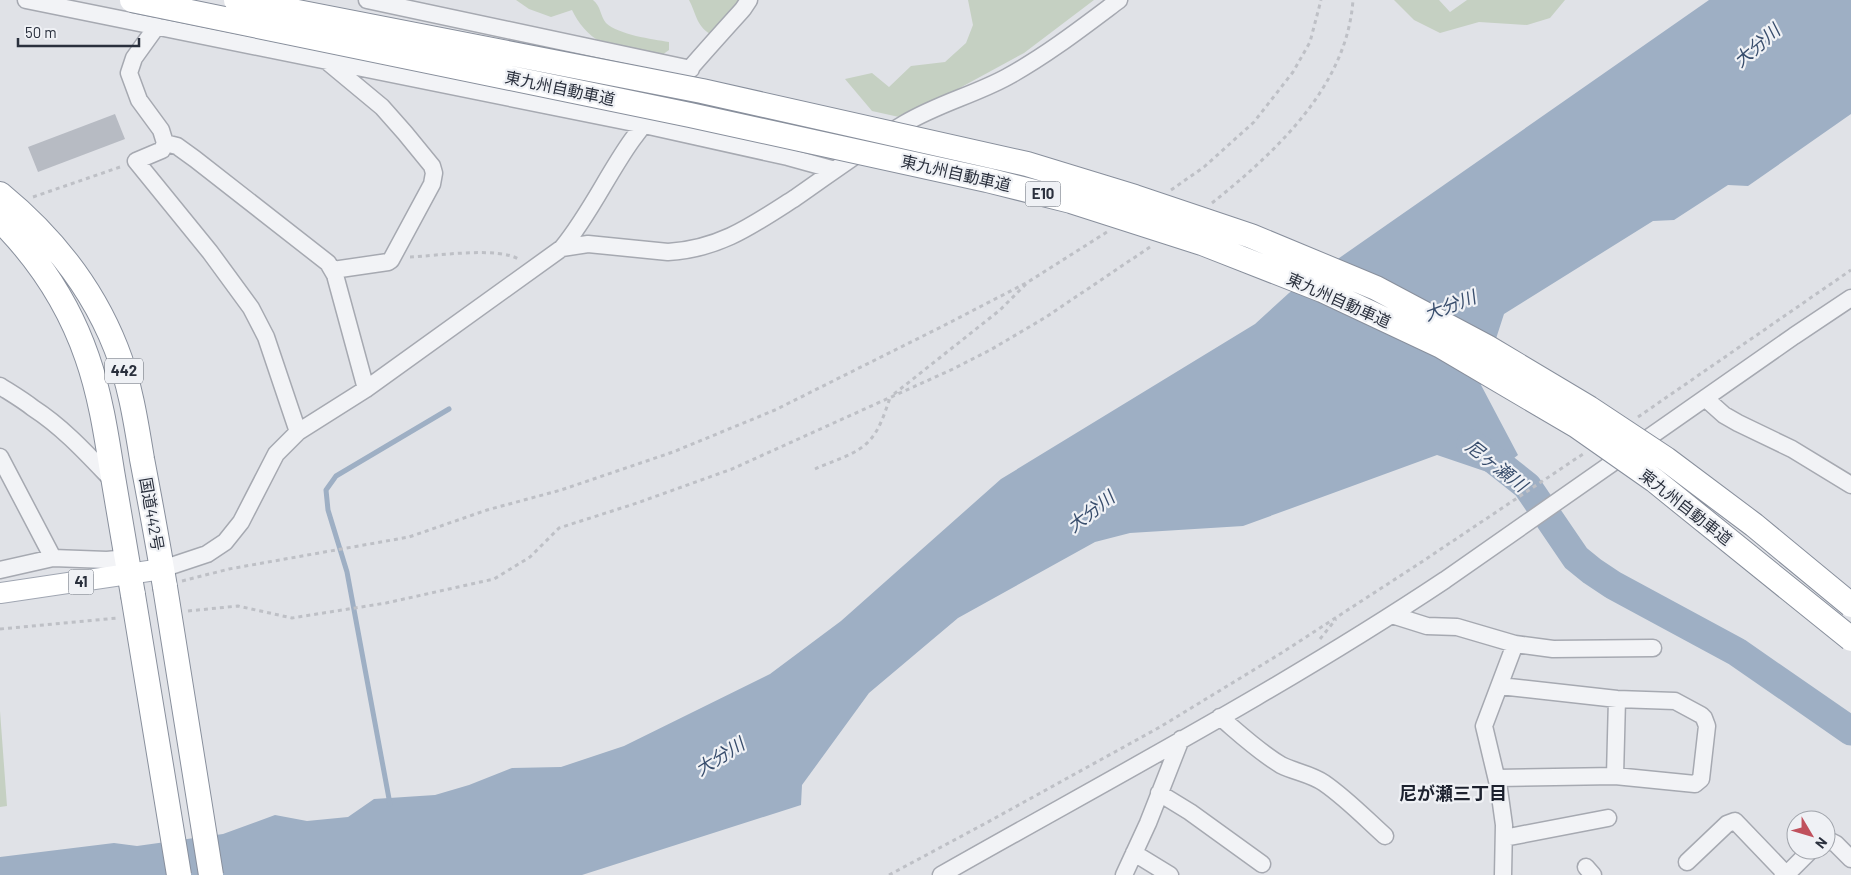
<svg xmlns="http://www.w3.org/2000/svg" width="1851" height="875" font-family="Barlow,'Noto Sans JP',sans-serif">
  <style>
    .green { fill: #c5d0c2 }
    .water { fill: #9eafc4 }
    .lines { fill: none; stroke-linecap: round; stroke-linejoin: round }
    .stream { stroke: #9eafc4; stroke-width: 5 }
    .river { stroke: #9eafc4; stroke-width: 29 }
    .building { fill: #b7bbc3 }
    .minor-casing { stroke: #a6a9b1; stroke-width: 19 }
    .major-casing { stroke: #a0a6b2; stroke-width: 22 }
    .highway-casing { stroke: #888f9c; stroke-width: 26 }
    .path { stroke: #bec0c6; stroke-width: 3; stroke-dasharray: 4 4; stroke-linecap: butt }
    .minor { stroke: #f2f3f6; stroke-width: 16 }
    .major { stroke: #fff; stroke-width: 20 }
    .highway { stroke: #fff; stroke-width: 24 }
    .highway-bridge-casing { stroke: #888f9c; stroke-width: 26; stroke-linecap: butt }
    .highway-bridge { stroke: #fff; stroke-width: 24 }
    .labels { text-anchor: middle; stroke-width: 4.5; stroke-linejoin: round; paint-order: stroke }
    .shield { fill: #eff1f5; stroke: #656a74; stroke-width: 1 }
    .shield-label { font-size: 15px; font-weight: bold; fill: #2a303d }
    .street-label { font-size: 16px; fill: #2a303d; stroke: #eff1f5 }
    .water-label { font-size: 18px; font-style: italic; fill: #384d6c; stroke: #eff1f5 }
    .neighbourhood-label { font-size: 18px; font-weight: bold; fill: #1c212e; stroke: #eff1f5 }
  </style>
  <rect width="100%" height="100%" fill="#e0e2e7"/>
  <path class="green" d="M516,0H593C601,6 600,16 606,23C619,35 652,39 669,42V50L662,55C648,52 611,48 601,42C588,35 578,23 572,10L551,17L529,9Z
    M689,0H742L710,34C696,25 696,13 689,0Z
    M968,0H1094L1024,53L956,90L899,117L872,111L845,79L872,73L889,87L911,66L945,62L966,43L973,25Z
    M1394,0H1439L1450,12L1467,0H1565L1550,18L1527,25L1479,22L1440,33L1414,20Z
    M0,711L7,806L0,807Z"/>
  <path class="water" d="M1709,0H1851V114L1748,186L1728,185L1674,220L1653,221L1504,314L1481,385L1518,455L1493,474L1437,455L1243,526L1130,533L1095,542L958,618L869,693L802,785L801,805L582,875H0V857L114,843L137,846L223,834L275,815L307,821L348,817L374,799L435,795L469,785L512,768L561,767L624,746L770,674L841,621L1001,479L1255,324L1289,293Z"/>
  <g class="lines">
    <path class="stream" d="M390,804L347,572L328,510L326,490L336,476L449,409"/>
    <path class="river" d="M1471,444L1484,452L1527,486L1576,558L1592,571L1613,585L1737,652L1851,731"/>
  </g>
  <path class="building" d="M115,114L125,139L38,172L28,147Z"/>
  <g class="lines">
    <defs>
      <path id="minor" d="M26,0L644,125L788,157L835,170
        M367,0L691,69
        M157,26L134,58L129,73L139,100L161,130L165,143L162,150L136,161L210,252L251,308L266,337L298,432
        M329,63L382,107L405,133L432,166L434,173L432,184L391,260L388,262L333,270
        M165,143L177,146L195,159L328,263L335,275L366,389
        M562,248C590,214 607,175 632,140C666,94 705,51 743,9L749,0
        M0,386C11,393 23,400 33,408C64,428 89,456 114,482
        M1705,398L1724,415L1738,423L1792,449L1851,485
        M0,457L53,558
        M162,569L207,554L225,542L241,522L276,454L298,432L366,389L562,248L588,244L668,252C720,249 753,225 795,198C831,173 867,146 904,124C937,104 974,95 1007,77C1047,55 1083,27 1119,0
        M0,570L53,558L107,560L127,558
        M1392,615L1427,626L1457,627L1515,644
        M1220,717C1240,734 1259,752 1281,765C1295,772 1311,774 1324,783C1347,799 1365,818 1385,836
        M1615,776L1617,699
        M1497,778L1615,776L1695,784L1701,779L1707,726L1704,718L1701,715L1675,701L1617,699L1500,686
        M1159,793L1190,812L1262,864
        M1504,838L1608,818
        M1826,839L1836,844L1851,859
        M1134,853L1170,875
        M1687,862L1727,824L1735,821L1782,870L1783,875
        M1586,867L1593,875
        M941,875C1110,779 1283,688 1445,580L1794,336L1851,298
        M1124,875L1148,823L1181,739
        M1503,875L1504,825L1499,789L1484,726L1515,644L1553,649L1653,648
        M1786,875L1811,850"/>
      <path id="major" d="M0,593L162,569"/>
      <path id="highway" d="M0,194C50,235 92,287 116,348C130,383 136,422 142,459C150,501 158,544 165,587
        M0,220C38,258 69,305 87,357C100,394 106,433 112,471C119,512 126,553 133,595"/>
    </defs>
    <use href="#minor" class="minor-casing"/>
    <use href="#major" class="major-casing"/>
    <use href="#highway" class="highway-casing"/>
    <path class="path" d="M1171,190L1204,167L1254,122L1293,72L1310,42L1321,0
      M33,197L123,166
      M1212,203C1276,152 1347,86 1353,0
      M410,257C436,256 500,246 520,260
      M894,394L1000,310L1026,284
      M1638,417L1851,270
      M815,469C832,461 857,455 870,440C880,429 885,412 890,398
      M182,581L229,569L409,537L487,510L561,490L673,452L775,410L941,327L1028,282L1107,232
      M188,611L238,606L292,618L386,603L494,579L530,557L559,528L637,503L732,469L953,369L992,349L1046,317L1150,247
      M0,629L118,618
      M1320,639L1336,619
      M889,875L986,823L1160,727L1283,652L1420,563L1583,454"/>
    <use href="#minor" class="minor"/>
    <use href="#major" class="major"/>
    <use href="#highway" class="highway"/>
    <defs>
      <path id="highway-bridge" d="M132,0L690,115L987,180L1071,201L1202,243L1322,290L1441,346L1577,426L1654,480L1851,639
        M236,0L702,91L1027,164L1135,197L1251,236L1376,288L1487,347L1589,408L1666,459L1754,525L1851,605
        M165,587L211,875
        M133,595L179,875"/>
    </defs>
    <use href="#highway-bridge" class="highway-bridge-casing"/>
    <use href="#highway-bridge" class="highway-bridge"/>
  </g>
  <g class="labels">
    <g class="shield">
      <rect x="1025.5" y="181.5" width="35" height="25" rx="4"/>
      <rect x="105" y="358.5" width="38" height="25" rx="4"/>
      <rect x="68.5" y="569.5" width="25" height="25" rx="4"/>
    </g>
    <g class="shield-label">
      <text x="1043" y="199">E10</text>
      <text x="124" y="376">442</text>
      <text x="81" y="587">41</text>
    </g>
    <g class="street-label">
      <text transform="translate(560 88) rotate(12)" y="6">東九州自動車道</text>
      <text transform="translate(956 173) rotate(13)" y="6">東九州自動車道</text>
      <text transform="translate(1339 300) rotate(24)" y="6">東九州自動車道</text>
      <text transform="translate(1686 507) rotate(38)" y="6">東九州自動車道</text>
      <text transform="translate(152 514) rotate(80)" y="6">国道442号</text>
    </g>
    <g class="water-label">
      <text transform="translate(1757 46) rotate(-41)" y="6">大分川</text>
      <text transform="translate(1450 306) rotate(-21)" y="6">大分川</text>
      <text transform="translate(1496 466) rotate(38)" y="6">尼ヶ瀬川</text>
      <text transform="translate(1091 512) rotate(-38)" y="6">大分川</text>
      <text transform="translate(720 757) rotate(-32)" y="6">大分川</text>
    </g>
    <g class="neighbourhood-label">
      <text x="1453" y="800">尼が瀬三丁目</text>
    </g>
  </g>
  <g transform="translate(1811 835) rotate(128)"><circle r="24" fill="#eff1f5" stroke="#a0a4ab"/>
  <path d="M0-4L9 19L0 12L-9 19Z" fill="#c0515d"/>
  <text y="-8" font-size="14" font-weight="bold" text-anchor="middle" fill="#2a303d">N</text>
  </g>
  <path d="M18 38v8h121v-8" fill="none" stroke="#2a303d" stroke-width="2.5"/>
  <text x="25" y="38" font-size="15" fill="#2a303d" stroke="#eff1f5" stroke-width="4" paint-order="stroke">50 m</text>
</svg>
